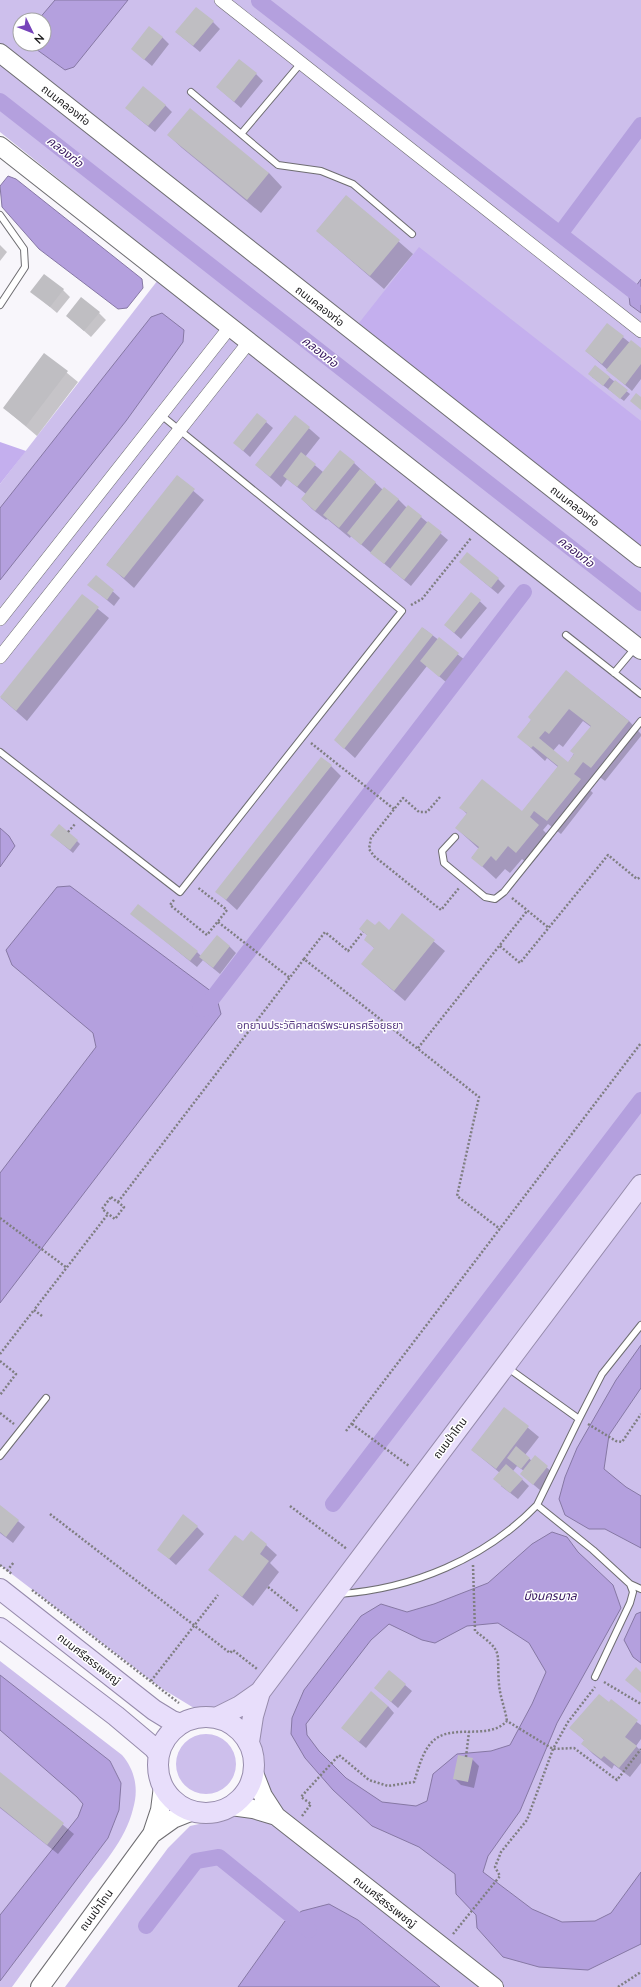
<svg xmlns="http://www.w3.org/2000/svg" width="641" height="1987" font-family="Lato,'Noto Sans Thai',sans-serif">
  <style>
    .green { fill: #cdbfec; fill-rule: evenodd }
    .forest { fill: #c4afee }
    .water { fill: #b4a0de; stroke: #8678a4; fill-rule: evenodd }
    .shadow { fill: #0003; fill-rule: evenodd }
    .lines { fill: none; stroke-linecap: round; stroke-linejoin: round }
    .canal { stroke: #b4a0de; stroke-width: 16 }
    .building { fill: #bfbec2; fill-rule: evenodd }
    .lane-casing { stroke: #6e6d71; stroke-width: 8 }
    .street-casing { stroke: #6e6d71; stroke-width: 14 }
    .secondary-casing { stroke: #6e6d71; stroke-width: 20 }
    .primary-casing { stroke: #968bab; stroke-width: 22 }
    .path { stroke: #7f7e81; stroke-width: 2.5; stroke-dasharray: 2 2; stroke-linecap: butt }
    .lane { stroke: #fff; stroke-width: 6 }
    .street { stroke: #fff; stroke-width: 13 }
    .secondary { stroke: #fff; stroke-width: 18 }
    .primary { stroke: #e8defb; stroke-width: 20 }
    .labels { text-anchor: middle; stroke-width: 3; stroke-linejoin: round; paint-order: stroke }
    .street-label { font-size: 11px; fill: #1a191b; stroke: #fff }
    .park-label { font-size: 11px; fill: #553781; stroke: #fff }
    .water-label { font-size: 12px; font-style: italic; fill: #35145c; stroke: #fff }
  </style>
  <rect width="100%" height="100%" fill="#f8f6fb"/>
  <path class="green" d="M0,0H641V1987H65L168,1848L190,1826L235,1816L263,1780L257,1736L224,1711L194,1708L161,1688L0,1565V484L168,267L0,132ZM20,20H44V44H20Z
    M0,1661L122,1755C135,1770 139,1789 133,1809C125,1841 102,1865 83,1891C59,1923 35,1955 12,1987H0Z
    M176 1764a30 30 0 1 1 60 0a30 30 0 1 1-60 0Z"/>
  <path class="forest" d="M419,247L641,421V546L359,323Z
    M0,442L26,451L0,484Z"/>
  <path class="water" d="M55,0H128L74,67L65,70L29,44H44V20H38Z
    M8,176L16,179L142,279L143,288L127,308L118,309L39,249L2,207L0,186Z
    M641,279V313L630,305L629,296Z
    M162,313L184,330L183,342L126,421L0,580V508L151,317Z
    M0,828L9,836L15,846L0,867Z
    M70,886L216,995L221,1014L0,1303V1173L96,1047L93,1033L12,965L6,950L57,887Z
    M641,1345V1388L609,1435L604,1469L626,1487L641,1496V1548L605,1529H589L565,1515L559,1499L565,1477L577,1448L616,1380Z
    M552,1532L567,1537L578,1552L613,1585L621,1608L557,1723L520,1811L488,1856L483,1872L532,1909L562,1922L595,1921L611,1913L641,1872V1944L588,1970L539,1967L503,1957L477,1928L476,1915L456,1894L455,1874L419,1847L372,1826L333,1790L305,1758L291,1734L292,1718L304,1690L361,1616L381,1604L407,1612L434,1604L488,1583L532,1544ZM498,1623L529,1643L546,1672L532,1704L510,1745L491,1751L457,1754L433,1774L427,1801L416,1806L382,1802L346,1778L319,1751L307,1735L306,1724L371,1640L389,1624L422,1640L435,1643L467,1626Z
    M641,1612V1663L633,1657L624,1640L636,1614Z
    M0,1675L110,1761L121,1783L119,1810L108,1838L0,1981V1915L78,1817L83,1804L77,1797L0,1730Z
    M329,1904L358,1920L440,1987H238L285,1921L302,1911Z"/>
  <path class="shadow" d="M213,22L220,29L200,52L176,32Z
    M162,37L169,44L152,66L139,55Z
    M256,74L263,81L241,108L217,87Z
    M165,105L172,112L155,132L133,114Z
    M168,135L269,173L282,187L261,213L182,148Z
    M346,196L413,254L384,289L317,231Z
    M0,245L7,252L0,261Z
    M63,290L70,297L57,313L31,291Z
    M99,313L106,320L91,337L67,316Z
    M608,325L630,343L641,349V379L632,391L586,351Z
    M44,354L78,382L37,436L4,408Z
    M595,366L630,394L624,401L592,377Z
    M295,416L320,438L305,457L323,472L354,463L383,490L398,499L407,508L408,506L448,540L411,586L351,536L350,538L327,519L326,520L312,509L302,499L306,494L287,479L281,487L256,465Z
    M266,422L273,428L250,457L241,449Z
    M177,477L204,500L134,588L107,564Z
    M460,562L498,579L505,586L498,594Z
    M96,576L120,598L114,606L89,585Z
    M471,593L487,608L461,639L445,625Z
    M82,596L109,618L27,721L1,698Z
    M423,628L465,660L447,683L427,666L355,758L335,740Z
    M566,671L629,721L641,734V736L605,781L597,775L587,787L593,793L561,834L548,824L543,830L552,839L530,866L522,859L510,873L505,869L496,879L472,857L479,849L456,828L467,814L461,808L522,812L558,767L547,758L545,761L519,737ZM583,721L591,727L568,763L553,751L559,744L563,747Z
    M331,766L341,776L237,910L217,892Z
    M55,838L77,841L80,844L73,853Z
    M132,914L197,952L201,956L229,946L236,953L220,974L203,960L197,967Z
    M402,915L445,951L405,1001L362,964L375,949L365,939L368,936L360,929L375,927L389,931Z
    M504,1408L539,1437L525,1455L532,1461L535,1457L554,1474L541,1491L521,1474L524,1471L517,1466L513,1471L529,1486L518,1499L501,1486L500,1473L472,1450Z
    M0,1506L25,1527L13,1543L0,1533Z
    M197,1527L204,1534L176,1565L159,1550Z
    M243,1542L266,1545L277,1555L270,1563L279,1572L253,1606L209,1570Z
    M405,1685L412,1691L398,1708L375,1688Z
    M609,1703L641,1725V1739L636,1746L641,1751V1763L630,1777L614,1765L612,1769L593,1754L583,1744L585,1741L571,1728Z
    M388,1706L394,1713L366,1748L342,1728Z
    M472,1759L479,1766L474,1788L461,1785L454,1778Z
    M0,1773L74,1834L58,1854L0,1808Z"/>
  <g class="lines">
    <path class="canal" d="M259,1L641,297
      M0,101L641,603
      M560,234L641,125
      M200,1009L205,1008L524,592
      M333,1504L641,1100
      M146,1926L196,1861L219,1857L309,1930"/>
  </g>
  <path class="building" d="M196,7L214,21L193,46L175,32Z
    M149,26L163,37L144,60L131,49Z
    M239,59L257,73L234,102L216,87Z
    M143,86L166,105L148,126L125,108Z
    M190,108L269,173L247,200L167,135Z
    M346,195L400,240L370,276L316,231Z
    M44,274L64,289L50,307L30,292Z
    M81,297L100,312L84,331L66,316Z
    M607,323L624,336L602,364L585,351Z
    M631,340L641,348V364L625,385L606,370Z
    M44,353L68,371L26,426L3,408Z
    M595,365L610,377L603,386L588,374Z
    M615,380L628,390L620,399L608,389Z
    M636,393L641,397V410L630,401Z
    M257,413L267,421L243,451L233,443Z
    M295,415L310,427L270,477L255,465Z
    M340,450L355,462L315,511L301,499Z
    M301,452L316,464L297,487L283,476Z
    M360,469L376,482L339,528L323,515Z
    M177,475L195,489L124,578L106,565Z
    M384,487L399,499L361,545L347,533Z
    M408,505L422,516L384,564L370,553Z
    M428,521L442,532L404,580L390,569Z
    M467,552L499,578L491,588L459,562Z
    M96,575L114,590L107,600L87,585Z
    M471,592L481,600L454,633L444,625Z
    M82,594L99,607L16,711L0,697Z
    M422,627L433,635L344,749L334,740Z
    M439,637L459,653L439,677L420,661Z
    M566,670L629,721L591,768L583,762L574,774L581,779L547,821L534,811L530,817L539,825L516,853L508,846L496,861L491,856L482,867L471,858L479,847L455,828L467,813L459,808L482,779L522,811L558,766L533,746L531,748L517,737L531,720L528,717ZM569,709L591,726L570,751L574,754L568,762L539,738L545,731L549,734Z
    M321,757L332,765L226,900L215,892Z
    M59,824L78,840L70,850L50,835Z
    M138,904L198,951L190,961L130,914Z
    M402,913L435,940L394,991L361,964L374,948L364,940L367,935L359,929L367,919L375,925L379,921L389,930Z
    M217,935L230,946L213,968L199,957Z
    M504,1407L529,1426L496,1469L471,1450Z
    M516,1446L530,1458L521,1469L507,1458Z
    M535,1455L548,1466L533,1485L520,1474Z
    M506,1464L523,1479L510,1493L493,1479Z
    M0,1505L19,1520L6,1537L0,1532Z
    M183,1514L198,1526L169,1559L157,1550Z
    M251,1531L267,1544L260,1554L269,1561L242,1597L208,1570L235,1535L243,1541Z
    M636,1667L641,1672V1693L625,1680Z
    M389,1670L406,1684L391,1702L374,1688Z
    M371,1691L388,1706L359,1742L341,1728Z
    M599,1694L609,1702L611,1699L638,1720L625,1737L637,1746L619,1768L604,1756L601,1759L581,1744L584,1740L569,1728Z
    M458,1755L473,1758L468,1782L453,1779Z
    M0,1772L64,1823L47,1845L0,1807Z"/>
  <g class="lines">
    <defs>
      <path id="lane" d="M191,92L278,165L321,171L353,184L412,234
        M241,134L301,63
        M0,215L24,249L25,267L0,305
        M566,635L641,694
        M614,673L635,648
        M0,752L180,892L402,611L161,415
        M455,837L442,851L444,863L485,897L495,899L504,892L641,721
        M508,1368L579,1419
        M0,1456L46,1398
        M537,1505L593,1550L630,1584L633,1592L630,1603L595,1677
        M630,1584L641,1589
        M339,1594C412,1589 485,1559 537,1505L579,1419L602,1374L641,1325"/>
      <path id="street" d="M221,0L641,331
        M0,619L230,327
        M0,657L249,342"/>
      <path id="secondary" d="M0,53L641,558
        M0,146L641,650
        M254,1773L263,1796L276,1816
        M231,1806L253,1809L276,1816L494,1987
        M152,1834L160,1810L163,1786
        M40,1987L152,1834L173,1819L193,1811"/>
      <path id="primary" d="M0,1589L154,1710L172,1721L181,1724
        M0,1628L116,1716L154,1748L159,1755
        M158 1765a48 48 0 1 1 96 0a48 48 0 1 1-96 0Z
        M216,1718L240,1706L260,1692
        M249,1742L253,1716L260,1692L641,1185"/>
    </defs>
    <use href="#lane" class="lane-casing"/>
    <use href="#street" class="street-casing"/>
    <use href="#secondary" class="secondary-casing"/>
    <use href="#primary" class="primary-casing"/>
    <path class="path" d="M411,605L422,599L471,538
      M311,743L394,809
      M440,797L427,812H419L403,798L371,838L369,849L374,856L441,910L459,888
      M68,832L75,824
      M512,898L549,928
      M174,900L170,905L207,935L227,910L197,887
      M218,922L290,978
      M500,946L520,963L608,855L637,879L641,877
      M304,959L325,932L348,951L363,932
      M418,1048L527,911
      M111,1197L124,1207L115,1219L102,1209Z
      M118,1202L304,959L479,1097L457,1196L500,1229
      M0,1218L67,1268
      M42,1316L34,1310L108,1214
      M0,1354L34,1310
      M0,1361L16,1374L0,1395
      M0,1413L14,1424
      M352,1424L409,1466
      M588,1424L616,1441L622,1442L641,1414
      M346,1431L641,1043
      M290,1506L347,1549
      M50,1514L230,1653L233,1650L257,1669
      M0,1565L12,1574
      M473,1565L475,1631C505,1653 496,1651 499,1684C500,1697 505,1708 507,1721
      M7,1571L14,1562
      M268,1587L299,1612
      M32,1590L179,1703
      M151,1681L218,1595
      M604,1682L641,1704
      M466,1757L469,1732
      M302,1816L311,1804L301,1797L339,1755L369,1780L388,1786L414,1782C418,1770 421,1757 428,1747C446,1719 486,1743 507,1721L553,1749L574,1748L617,1780L641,1749
      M453,1934L500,1876L495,1867L501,1852L527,1820L553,1749L568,1722L595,1687
      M618,1987L641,1972"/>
    <use href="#lane" class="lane"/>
    <use href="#street" class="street"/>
    <use href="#secondary" class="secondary"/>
    <use href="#primary" class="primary"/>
  </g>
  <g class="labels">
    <g class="street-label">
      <text transform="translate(66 105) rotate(38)" y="4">ถนนคลองท่อ</text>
      <text transform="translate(320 306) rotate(38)" y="4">ถนนคลองท่อ</text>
      <text transform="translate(575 506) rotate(38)" y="4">ถนนคลองท่อ</text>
      <text transform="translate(450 1438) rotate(-53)" y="4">ถนนป่าโทน</text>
      <text transform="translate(89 1659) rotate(38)" y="4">ถนนศรีสรรเพชญ์</text>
      <text transform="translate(385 1902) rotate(38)" y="4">ถนนศรีสรรเพชญ์</text>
      <text transform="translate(96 1910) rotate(-54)" y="4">ถนนป่าโทน</text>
    </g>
    <g class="park-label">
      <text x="320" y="1029">อุทยานประวัติศาสตร์พระนครศรีอยุธยา</text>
    </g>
    <g class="water-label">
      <text transform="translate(65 152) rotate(38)" y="4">คลองท่อ</text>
      <text transform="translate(320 352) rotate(38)" y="4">คลองท่อ</text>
      <text transform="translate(576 552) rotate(38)" y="4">คลองท่อ</text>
      <text x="550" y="1600">บึงนครบาล</text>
    </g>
  </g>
  <g transform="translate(32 32) rotate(133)"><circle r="19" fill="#ffffff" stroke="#a3a3a4"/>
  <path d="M0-3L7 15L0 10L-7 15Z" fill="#7643ba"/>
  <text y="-6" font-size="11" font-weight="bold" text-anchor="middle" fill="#1a191b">N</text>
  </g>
</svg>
